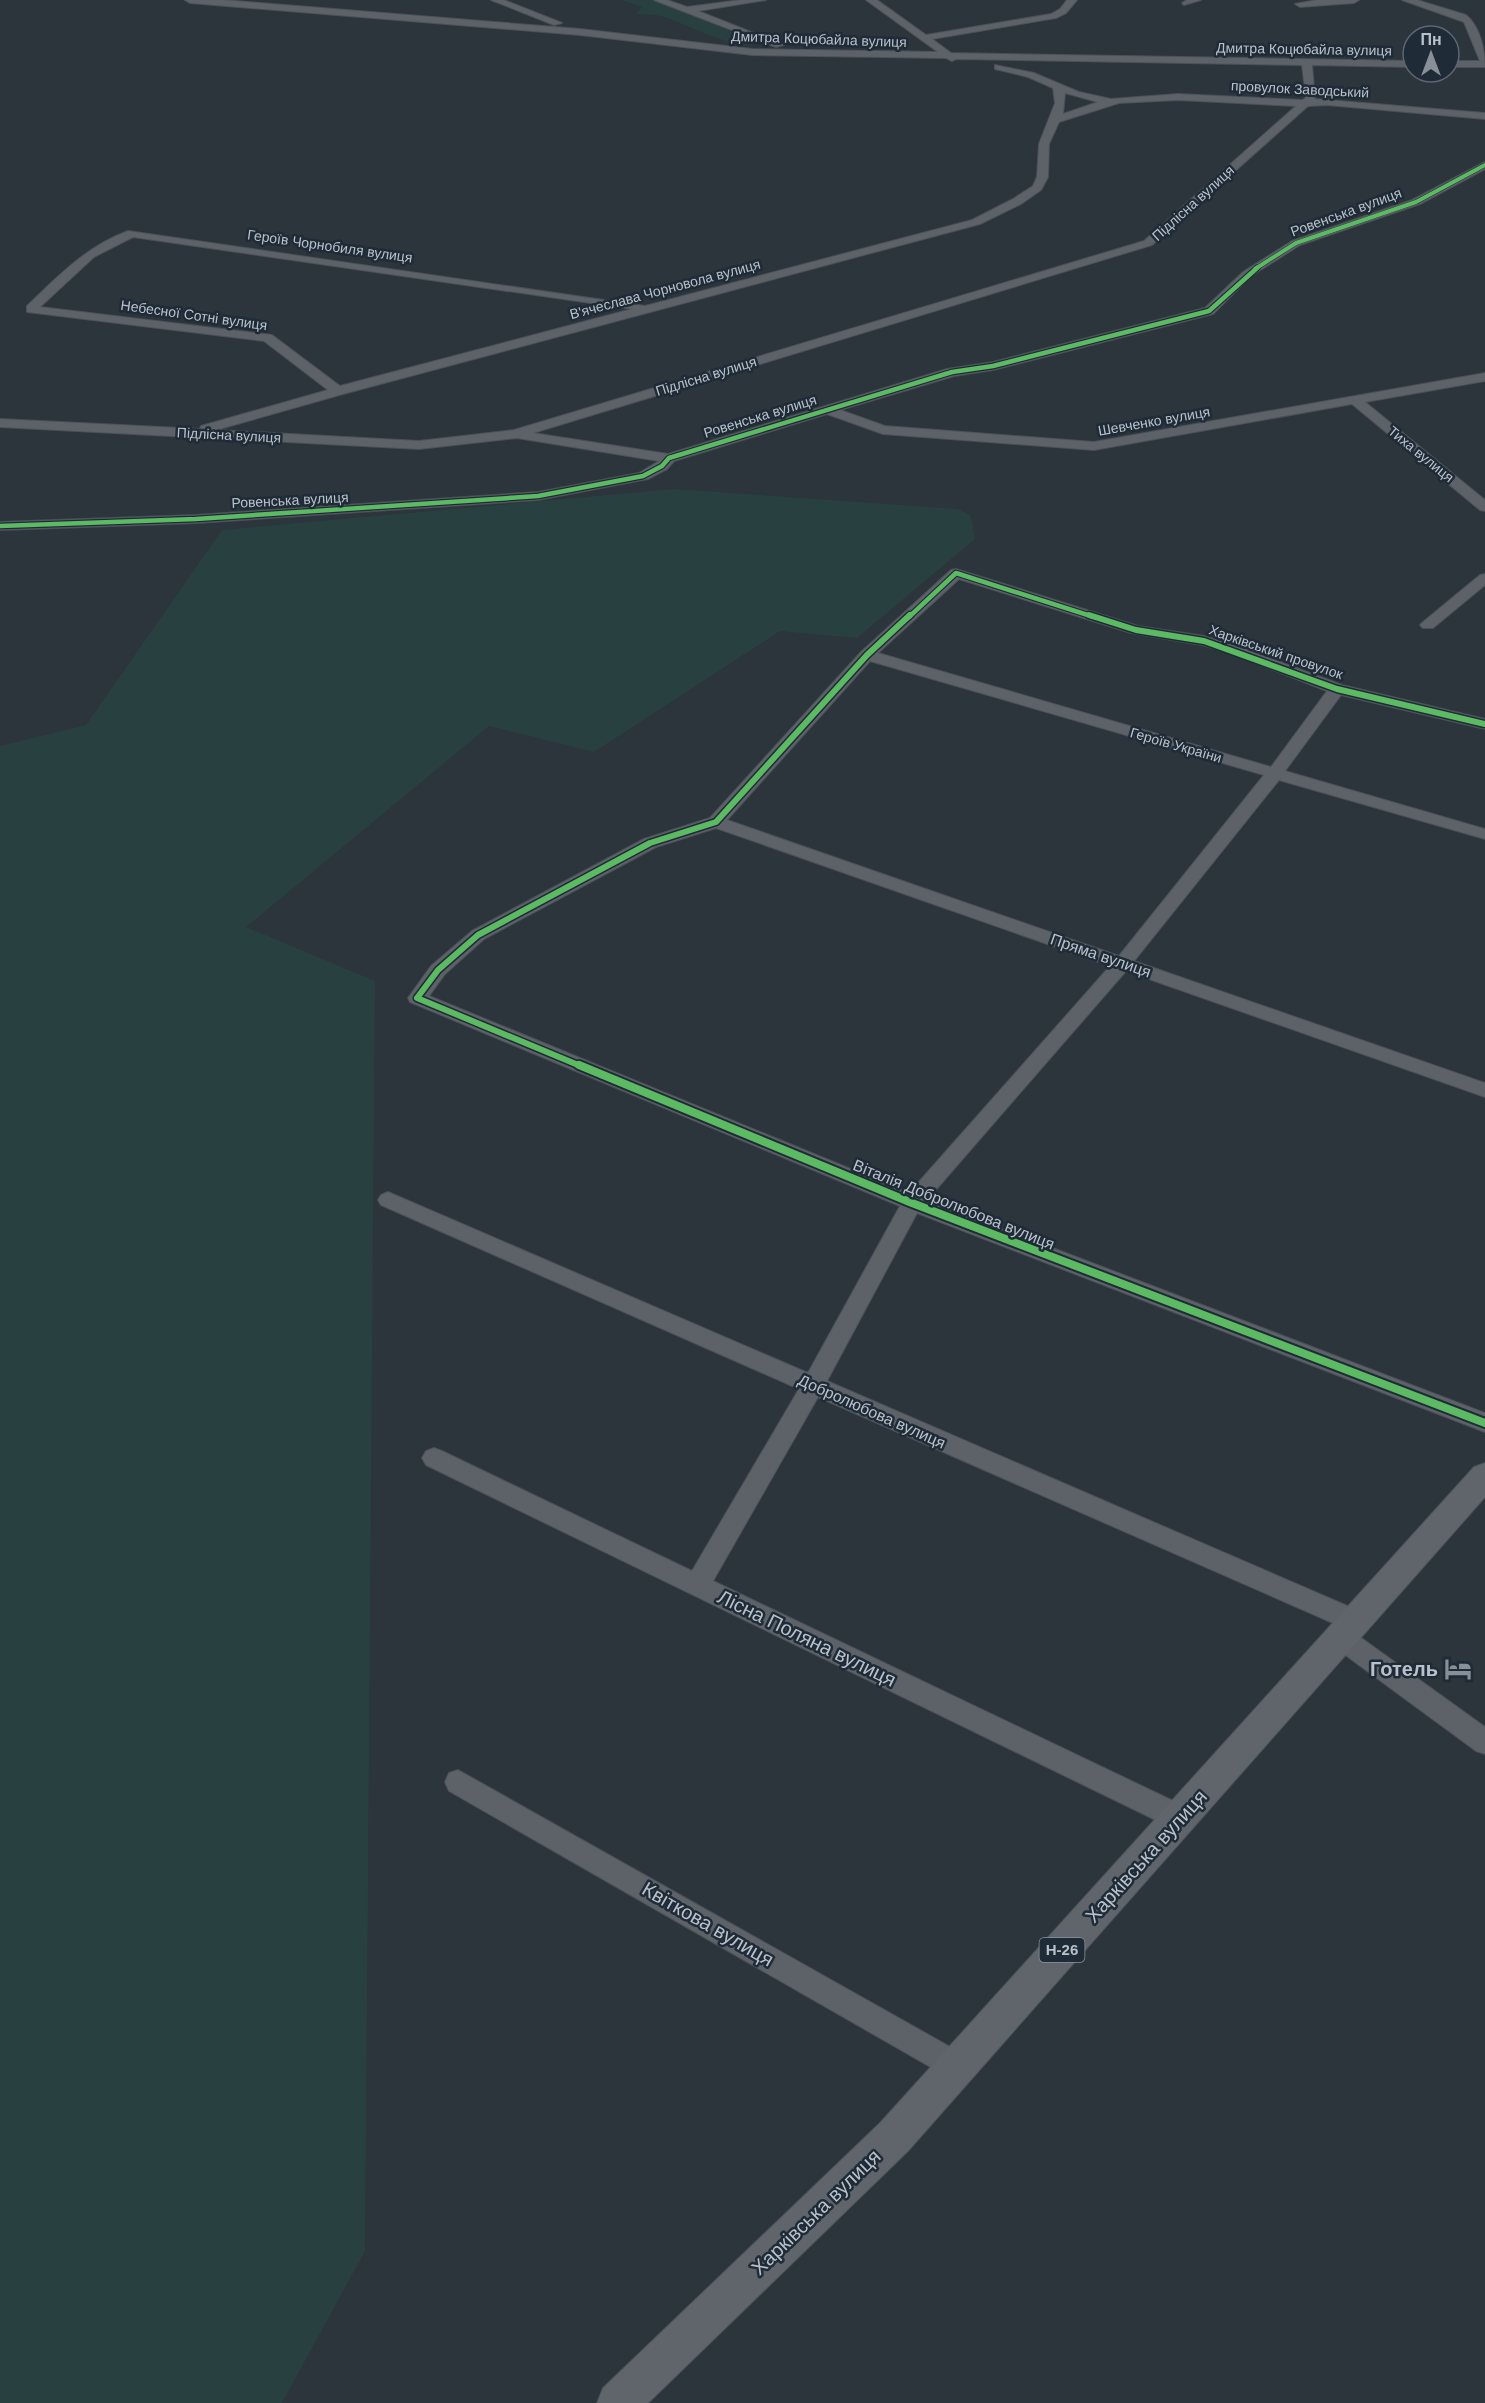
<svg xmlns="http://www.w3.org/2000/svg" width="1485" height="2403" font-family="Helvetica,sans-serif">
  <style>
    .green { fill: #294041 }
    .lines { fill: none; stroke-linecap: round; stroke-linejoin: round }
    .minor-casing { stroke: #4b5056; stroke-width: 2 }
    .major-casing { stroke: #4a5158; stroke-width: 2 }
    .minor { fill: #5d6269; fill-rule: evenodd }
    .major { fill: #5f656b; fill-rule: evenodd }
    .cycleway-far3-casing { stroke: #1f2b37; stroke-width: 5 }
    .cycleway-far2-casing { stroke: #1f2b37; stroke-width: 7 }
    .cycleway-far1-casing { stroke: #1f2b37; stroke-width: 9 }
    .cycleway-casing { stroke: #1f2b37; stroke-width: 12 }
    .cycleway-far3 { stroke: #5cba63; stroke-width: 4 }
    .cycleway-far2 { stroke: #5cba63; stroke-width: 4.5 }
    .cycleway-far1 { stroke: #5cba63; stroke-width: 6 }
    .cycleway { stroke: #5cba63; stroke-width: 8 }
    .labels { text-anchor: middle; stroke-width: 5; stroke-linejoin: round; paint-order: stroke }
    .far-street-label { font-size: 14px; fill: #b8c1cb; stroke: #1f2b37 }
    .shield { fill: #1f2b37; stroke: #8a949f; stroke-width: 1.5 }
    .shield-label { font-size: 15px; font-weight: bold; fill: #b8c1cb }
    .street-label { font-size: 16px; fill: #b8c1cb; stroke: #1f2b37 }
    .near-street-label { font-size: 20px; fill: #b8c1cb; stroke: #1f2b37 }
    .near-poi-label { font-size: 20px; font-weight: bold; fill: #b8c1cb; stroke: #1f2b37; text-anchor: end }
  </style>
  <rect width="100%" height="100%" fill="#2c343c"/>
  <path class="green" d="M621,0H658L758,43C735,52 688,24 664,17C656,14 645,15 636,14L642,7Z
    M674,489L958,509L971,516L975,539L857,638L780,631L594,752L489,726L246,927L375,981L365,2251L282,2403H0V746L86,725L222,530Z"/>
  <g class="lines">
    <defs>
      <path id="minor" d="M185,0H223L580,29L752,49L938,52L866,0H877L926,35L1051,14L1060,9L1067,0H1077L1066,13L1056,18L932,39L951,53L1413,61V67L1312,65L1315,99L1485,113V119L1327,105L1308,106L1152,245L533,433L668,454L947,369L993,362L1205,308L1243,272L1292,241L1412,200L1485,162V169L1420,204L1300,245L1251,276L1213,314L993,370L954,376L840,410L885,426L1094,442L1485,373V381L1365,402L1485,500V511L1480,510L1352,404L1094,450L883,434L827,414L674,461L667,469L648,479L538,500L196,523L0,530V522L196,515L538,492L639,473L659,461L517,438L419,449L0,427V419L200,429L201,426L328,390L264,341L27,312V306C58,276 87,246 128,231L645,306L972,220L1013,199L1033,186L1037,177L1039,144L1055,103L1053,88L1028,77L995,69V65L1034,73L1079,92L1111,99L1178,94L1303,100L1306,97L1302,65L956,59L952,61L946,58L752,55L580,35L190,3ZM1065,93L1098,102L1063,114ZM1178,100L1296,106L1144,241L514,430L419,441L216,430L343,394L980,224L1021,204L1041,190L1048,177L1049,144L1059,122L1119,103ZM133,237L632,309L340,386L272,335L40,307L94,257Z
        M491,0H504L562,23L554,25Z
        M654,0H667L687,7L741,0H766L698,11L784,45L776,47Z
        M1187,0H1201L1184,5L1182,3Z
        M1317,0H1359L1354,3L1300,7L1295,4Z
        M1402,0H1417L1466,15C1480,26 1485,50 1485,67H1449V61H1480L1464,22Z
        M956,569L1138,626L1204,636L1240,647L1342,685L1485,719V729L1341,695L1285,771L1485,829V839L1279,780L1134,961L1485,1083V1097L1126,971L927,1200L1485,1413V1432L917,1213L827,1381L1366,1614L1370,1622L1366,1630L1353,1632L1485,1727V1754L1476,1751L1333,1646L1329,1638L1333,1630L1342,1627L818,1397L713,1581L1190,1809L1194,1818L1190,1827L1180,1831L1170,1827L426,1465L422,1458L426,1451L434,1448L442,1451L692,1571L799,1389L381,1205L378,1200L381,1195L388,1192L395,1195L808,1373L900,1206L410,1002L408,998L431,966L472,931L644,839L710,818L861,652L951,570ZM959,579L1131,633L1202,645L1230,653L1327,691L1271,767L878,653ZM870,661L1264,775L1119,956L727,820ZM716,828L1110,966L909,1193L429,996L445,974L484,939L656,847Z
        M1485,574V585L1433,628H1423L1420,625L1423,622L1480,575Z
        M458,1770L968,2057L973,2067L968,2077L958,2082L948,2077L449,1791L445,1782L449,1773Z"/>
      <path id="major" d="M1485,1463V1497L908,2151L648,2403H597L603,2388L880,2123L1474,1467Z"/>
    </defs>
    <use href="#minor" class="minor-casing"/>
    <use href="#major" class="major-casing"/>
    <use href="#minor" class="minor"/>
    <use href="#major" class="major"/>
    <defs>
      <path id="cycleway-far3" d="M1255,269L1296,243L1416,202L1485,165"/>
      <path id="cycleway-far2" d="M0,526L196,519L538,496L643,476L662,466L669,458L952,372L993,366L1209,311L1257,268
        M909,617L956,573L1094,617"/>
      <path id="cycleway-far1" d="M1089,615L1136,630L1204,641L1337,689L1485,724
        M583,1067L417,998L438,970L478,935L650,843L716,822L867,655L910,615"/>
      <path id="cycleway" d="M579,1065L912,1203L1485,1423"/>
    </defs>
    <use href="#cycleway-far3" class="cycleway-far3-casing"/>
    <use href="#cycleway-far2" class="cycleway-far2-casing"/>
    <use href="#cycleway-far1" class="cycleway-far1-casing"/>
    <use href="#cycleway" class="cycleway-casing"/>
    <use href="#cycleway-far3" class="cycleway-far3"/>
    <use href="#cycleway-far2" class="cycleway-far2"/>
    <use href="#cycleway-far1" class="cycleway-far1"/>
    <use href="#cycleway" class="cycleway"/>
  </g>
  <defs>
    <symbol id="hotel-bare" viewBox="-9 -9 18 18"><path d="M-6-4.5h1.5V1H6V5H4.5V3h-9V5H-6ZM-4 0a1.8 1.8 0 1 1 3.6 0ZM.5 0V-2.5h3Q6-2.5 6 0Z" fill="#879099" stroke="#1f2b37" stroke-width="2.5" paint-order="stroke"/></symbol>
  </defs>
  <g fill-rule="evenodd">
    <use href="#hotel-bare" x="1439" y="1650" width="38" height="38"/>
  </g>
  <g class="labels">
    <g class="far-street-label">
      <text transform="translate(819 39) rotate(2)" y="5">Дмитра Коцюбайла вулиця</text>
      <text transform="translate(1304 49) rotate(1)" y="5">Дмитра Коцюбайла вулиця</text>
      <text transform="translate(1300 89) rotate(3)" y="5">провулок Заводський</text>
      <text transform="translate(1193 203) rotate(-42)" y="5">Підлісна вулиця</text>
      <text transform="translate(1346 212) rotate(-20)" y="5">Ровенська вулиця</text>
      <text transform="translate(330 246) rotate(8)" y="5">Героїв Чорнобиля вулиця</text>
      <text transform="translate(665 289) rotate(-15)" y="5">В'ячеслава Чорновола вулиця</text>
      <text transform="translate(194 315) rotate(8)" y="5">Небесної Сотні вулиця</text>
      <text transform="translate(706 376) rotate(-17)" y="5">Підлісна вулиця</text>
      <text transform="translate(760 416) rotate(-17)" y="5">Ровенська вулиця</text>
      <text transform="translate(1154 421) rotate(-10)" y="5">Шевченко вулиця</text>
      <text transform="translate(229 435) rotate(3)" y="5">Підлісна вулиця</text>
      <text transform="translate(1421 454) rotate(39)" y="5">Тиха вулиця</text>
      <text transform="translate(290 500) rotate(-3)" y="5">Ровенська вулиця</text>
      <text transform="translate(1276 652) rotate(19)" y="5">Харківський провулок</text>
      <text transform="translate(1176 745) rotate(16)" y="5">Героїв України</text>
    </g>
    <rect class="shield" x="1039.5" y="1938" width="45" height="24" rx="4.5"/>
    <g class="shield-label">
      <text x="1062" y="1955">Н-26</text>
    </g>
    <g class="street-label">
      <text transform="translate(1101 955) rotate(19)" y="6">Пряма вулиця</text>
      <text transform="translate(954 1204) rotate(22)" y="6">Віталія Добролюбова вулиця</text>
      <text transform="translate(872 1411) rotate(24)" y="6">Добролюбова вулиця</text>
    </g>
    <g class="near-street-label">
      <text transform="translate(807 1638) rotate(26)" y="7">Лісна Поляна вулиця</text>
      <text transform="translate(1146 1856) rotate(-48)" y="7">Харківська вулиця</text>
      <text transform="translate(708 1924) rotate(30)" y="7">Квіткова вулиця</text>
      <text transform="translate(816 2212) rotate(-44)" y="7">Харківська вулиця</text>
    </g>
    <g class="near-poi-label">
      <text x="1438" y="1676">Готель</text>
    </g>
  </g>
  <g transform="translate(1431 54)"><circle r="28" fill="#1f2b37" stroke="#5c6772" stroke-width="1.5"/>
  <path d="M0-4.5L10 22L0 15L-10 22Z" fill="#879099"/>
  <text y="-9" font-size="16" font-weight="bold" text-anchor="middle" fill="#b8c1cb">Пн</text>
  </g>
</svg>
